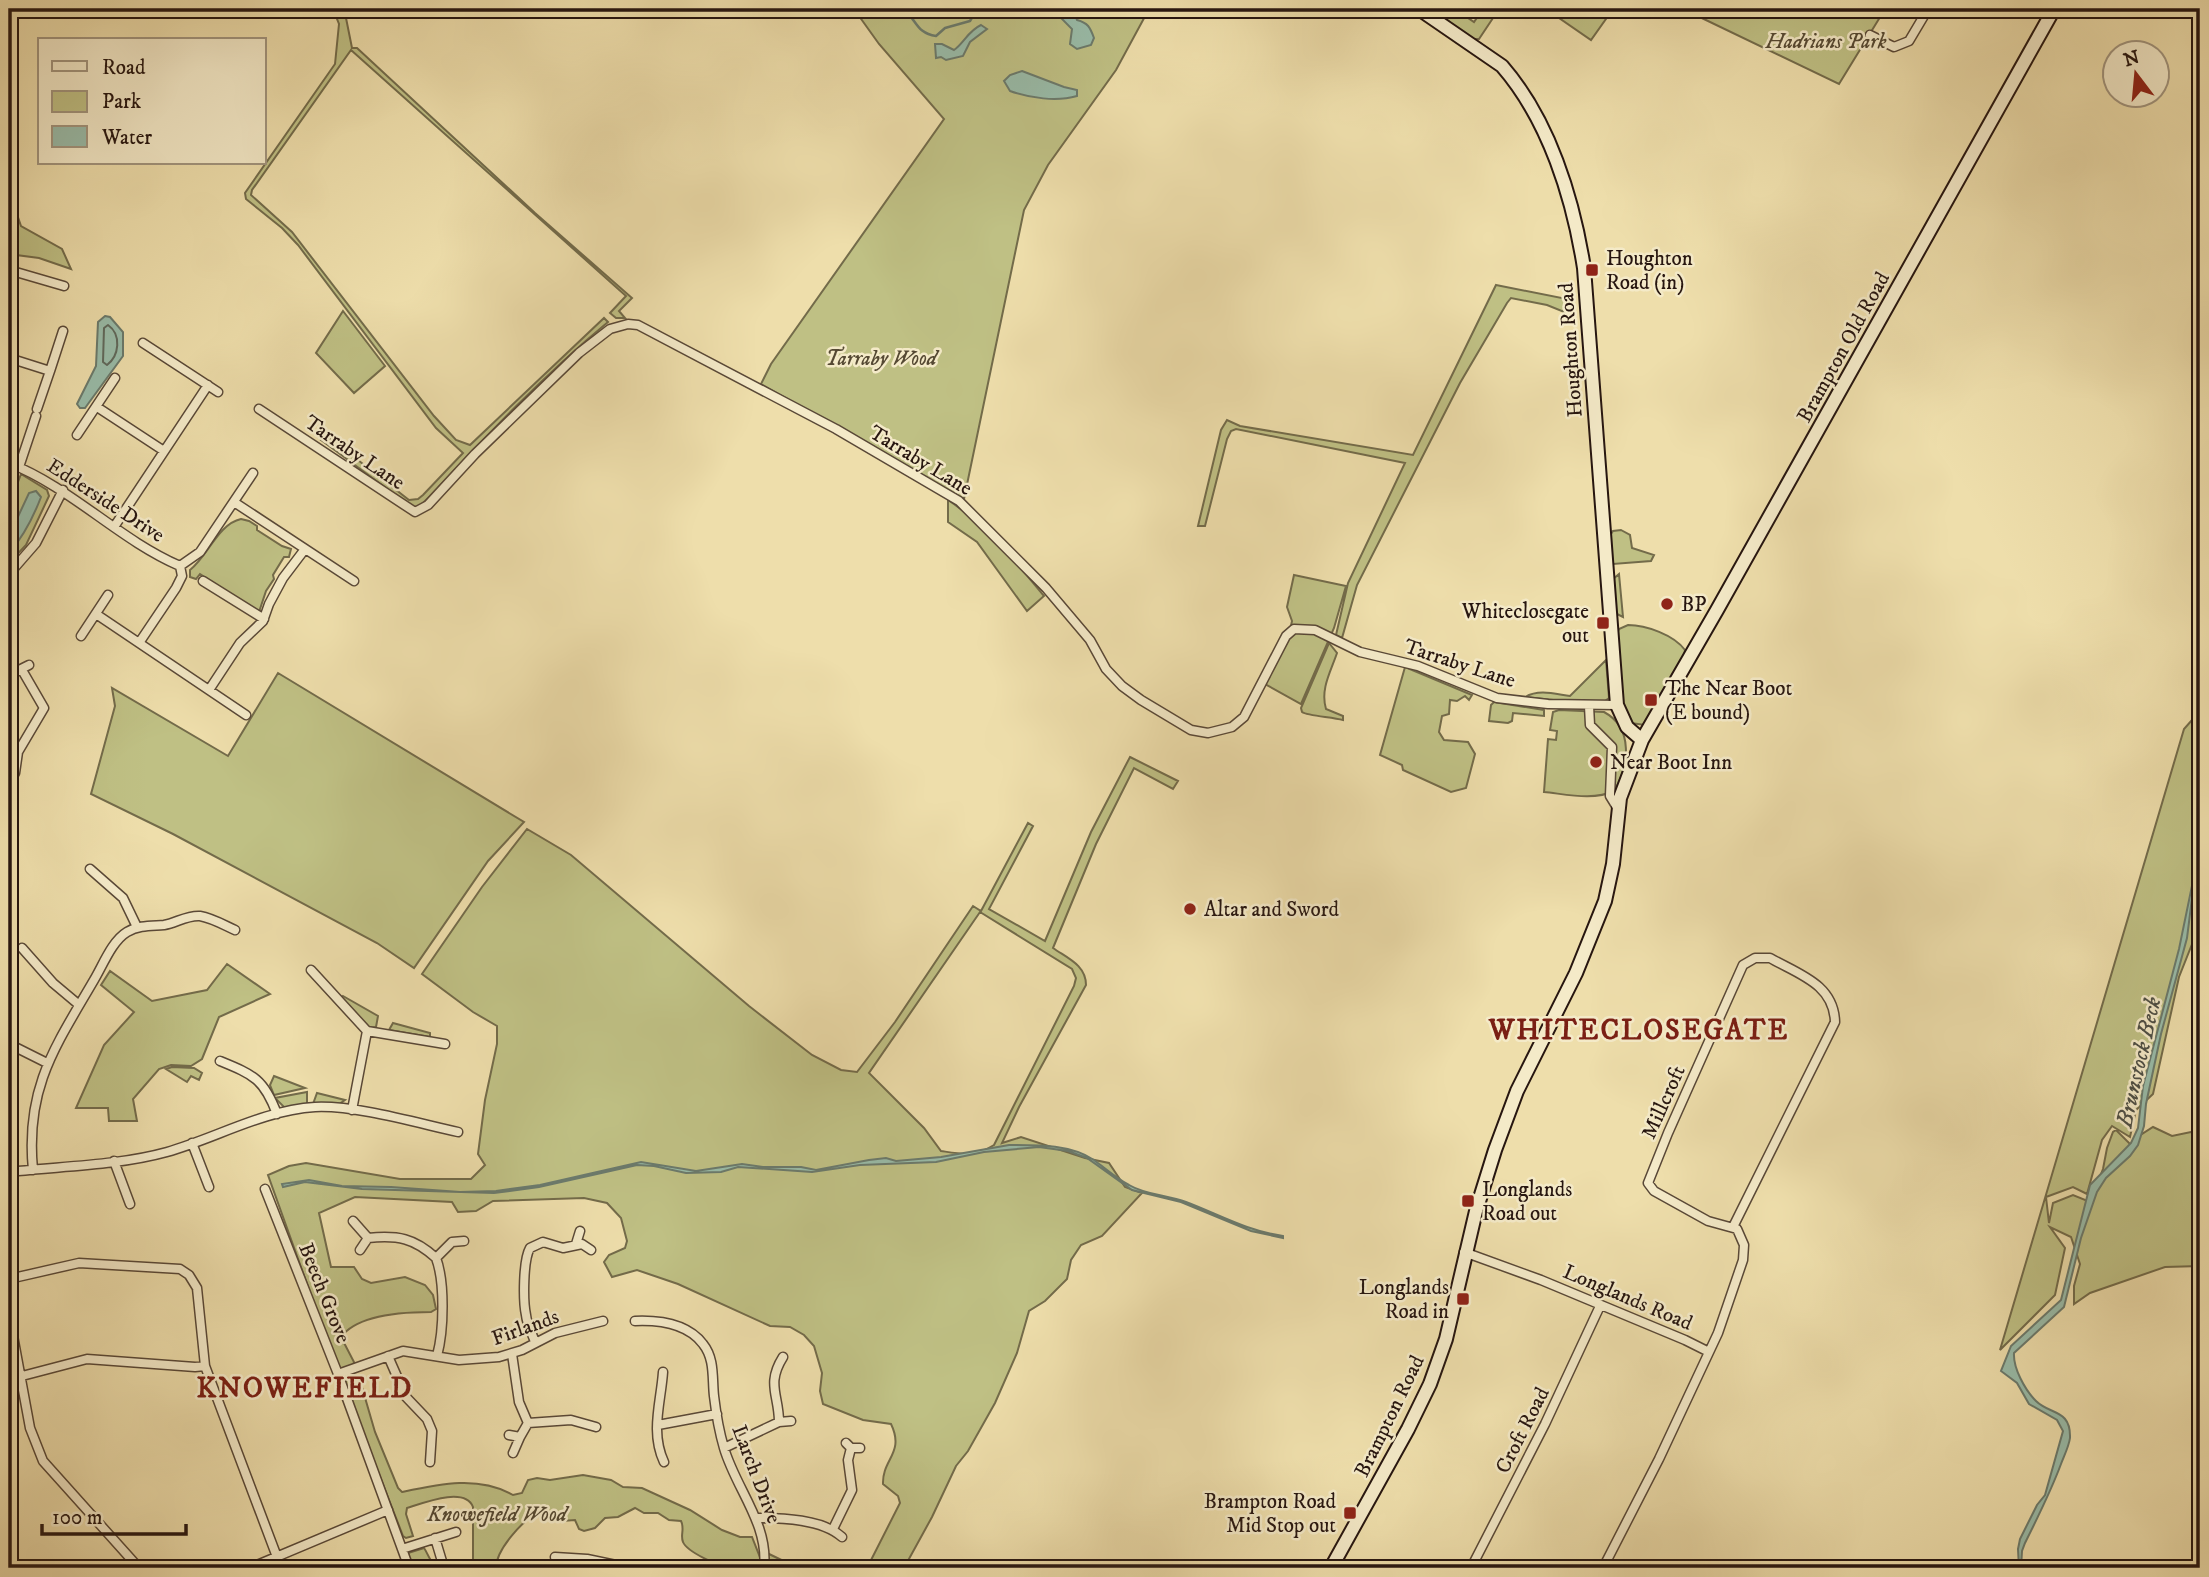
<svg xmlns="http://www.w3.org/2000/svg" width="2209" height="1577" font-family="'IM FELL DW Pica',serif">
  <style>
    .green { fill: #bfc084; stroke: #736b4a; stroke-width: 2; fill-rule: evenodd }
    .water { fill: #99bca9; stroke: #6b7a6c; stroke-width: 2 }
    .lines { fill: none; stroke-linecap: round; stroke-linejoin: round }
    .shore { stroke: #60695c; stroke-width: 2 }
    .stream { stroke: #6b7a6c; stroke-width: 2.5 }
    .street-casing { stroke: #594837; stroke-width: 11 }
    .secondary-casing { stroke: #271610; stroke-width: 16 }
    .street { stroke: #f4eac8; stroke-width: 8 }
    .secondary { stroke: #f4eac8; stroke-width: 12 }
    .poi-dot { fill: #8f2418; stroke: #f4eac8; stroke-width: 2.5 }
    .labels { text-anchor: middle; stroke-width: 5; stroke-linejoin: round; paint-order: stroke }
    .park-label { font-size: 21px; font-style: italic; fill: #554933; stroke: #f4eac8 }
    .poi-label { font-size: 21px; fill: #271610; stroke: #f4eac8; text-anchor: start }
    .street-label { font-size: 21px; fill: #271610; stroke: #f4eac8 }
    .water-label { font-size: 23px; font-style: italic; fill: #4f5046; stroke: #f4eac8 }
    .district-label { font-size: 28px; font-weight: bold; letter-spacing: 2px; fill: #7a1f14; stroke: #f4eac8 }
  </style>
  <rect width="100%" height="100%" fill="#eedeab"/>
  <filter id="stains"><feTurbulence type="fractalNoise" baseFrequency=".00286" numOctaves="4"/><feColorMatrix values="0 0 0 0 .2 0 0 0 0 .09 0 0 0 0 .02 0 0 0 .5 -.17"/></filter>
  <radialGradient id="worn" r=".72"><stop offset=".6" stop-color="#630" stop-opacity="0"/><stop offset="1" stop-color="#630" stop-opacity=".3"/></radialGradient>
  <path class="green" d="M333,9H342L345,13L352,48H357L535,213L632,298L619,311L625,318H616L610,313L626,296L351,50L252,190L251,195L292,232L434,416L456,440L470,445L604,318L608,322C544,375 487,435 430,496L420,506L413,508L321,440L326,435L409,500L418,499L423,495L463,453L436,428L298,245L282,228L246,199L245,193L335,64L339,24Z
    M854,9H1149L1116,70L1048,165L1024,210L964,499L761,384L771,364L944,119L879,44Z
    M1433,9H1455L1474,22L1483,9H1499L1479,39H1471Z
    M1546,9H1613L1591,40Z
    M1683,9H1885L1839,84Z
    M9,191L21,226L62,249L71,269L39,258L9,254Z
    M1496,285L1572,300L1574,316L1547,305L1511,298L1507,303L1460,383L1357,585L1342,638L1336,635L1348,583L1405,463L1236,429L1231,431L1227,439L1205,526H1198L1221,430L1227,420L1240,426L1413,455Z
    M343,311L385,366L354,393L316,353Z
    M21,474L47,490L49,496L26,545L9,563V506Z
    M948,500C987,526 1015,561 1044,596L1027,611L977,542L948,522Z
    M241,519L249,521L257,526V530L282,546L291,549L289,557H284L273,575L274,579L266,591L259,612L200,574L196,579L190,577V570C208,556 218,524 241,519Z
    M1621,530L1630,535L1632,548L1654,555L1651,561L1613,564L1609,537L1613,531Z
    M1619,574L1623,617L1615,613L1612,580Z
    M1294,575L1346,586L1334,628L1301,704L1265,684L1289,635L1292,621L1287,607Z
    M1628,625C1646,625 1674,635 1685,650L1684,656L1645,725L1631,723L1622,705L1616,635L1619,629Z
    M1329,643L1337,653C1331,671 1320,689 1326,709L1343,716V720C1332,717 1308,716 1302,712L1301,708Z
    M1606,660L1609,698L1605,701L1572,702L1525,697C1539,689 1555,694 1570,696Z
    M1405,667L1472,695L1469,700L1465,696L1457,701L1450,700L1449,714L1442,716L1439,732L1444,740L1468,742L1475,754L1466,788L1451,792L1403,770L1402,765L1380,755Z
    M278,673L524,822L488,861L414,968L377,943L173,834L91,794L115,706L112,688L228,756Z
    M1494,702L1544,710V716L1513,713L1512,721L1508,723L1489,721L1491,705Z
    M1559,710L1604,712C1634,728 1629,766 1614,791C1594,801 1565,794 1544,792L1548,739L1556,740L1557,731L1550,730L1553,712Z
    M2200,711V924L2179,977L2153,1094L2136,1110L2130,1137L2112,1126L2102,1140L2087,1194L2073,1187L2046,1197L2049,1223L2053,1203L2073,1195L2090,1202L2103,1169L2107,1148L2113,1132L2116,1130L2130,1144L2135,1143L2139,1136L2153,1127L2172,1136L2191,1132L2200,1134V1266L2165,1267L2090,1293L2074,1304V1286L2080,1264L2071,1237L2050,1227L2065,1248L2055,1295L2000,1350L2184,729Z
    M1130,757L1178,781L1173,789L1134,768L1096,844L1053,948C1067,958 1086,965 1086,985L1019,1107L1002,1143L1021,1137L1085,1158L1109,1163L1125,1187L1142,1193L1102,1236L1081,1245L1071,1260L1067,1279L1045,1301L1029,1311L1017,1353L995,1403L968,1451L956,1466L932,1517L904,1568H867L900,1503L898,1496L883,1484C882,1459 905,1453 891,1424L863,1420L823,1404L820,1391L822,1373L814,1346L804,1335L790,1327L770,1326L678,1284L637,1270L612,1277L604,1262L609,1255L625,1248L627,1241L621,1218L607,1203L584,1198L493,1201L476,1211L458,1212L452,1202L355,1197L319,1213L331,1267H354L362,1279L371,1283L405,1277L425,1285L433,1295L436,1309L431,1312C405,1312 358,1314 341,1337L354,1362L352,1369L343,1371L336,1365L268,1175L289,1166L306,1163L400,1179H471L485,1165L478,1154L485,1100L497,1044V1026L473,1012L422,974L482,887L527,829L571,855L749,1006L812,1055L841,1070L857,1072L895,1022L973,906L981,911L1028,823L1033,826L989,909L1045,941L1091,832ZM980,912L1072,969L1076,978L1074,986L994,1145C975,1157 962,1154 941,1151L924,1128L869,1073Z
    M227,964L270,994L219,1017L202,1059L191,1066L171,1065L159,1069L133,1099L137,1121H109L108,1108H76L104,1045L134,1012L101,985L110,971L152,1001L207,990Z
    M343,996L378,1016L376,1027L369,1028L340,998Z
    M393,1023L430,1033V1037L389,1030Z
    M172,1067L194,1068L202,1073L199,1080L191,1076L187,1082L166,1069Z
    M274,1076L305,1088L274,1095L270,1085Z
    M307,1092V1105L285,1108L275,1098Z
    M317,1093L345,1100L338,1105L313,1104Z
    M354,1375L359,1377L375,1432L398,1488L402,1492C439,1484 479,1475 513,1495L522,1493L528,1480L537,1478L550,1480L583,1475L611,1480L623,1487L642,1488L690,1510L722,1530L740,1537H752L761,1560L760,1568C750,1568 740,1570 731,1568C720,1567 687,1552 683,1542C680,1535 685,1529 681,1521L669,1520L658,1513H644L635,1508L618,1517L605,1518L595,1528L584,1531L579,1529L575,1520L562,1521L540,1511C524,1519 496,1549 496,1568H412L408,1553L424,1548C427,1552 429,1559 433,1563C441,1571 464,1565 473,1560V1507C465,1486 423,1503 407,1508L406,1514L413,1536L406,1538L403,1536L344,1384L347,1379Z
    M767,1553L798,1568H770Z"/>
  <path class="water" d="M1056,9H1073L1077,20C1088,23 1090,27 1094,38L1091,45L1077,49L1070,44L1072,29L1060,17Z
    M981,25L987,29L970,42L963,56L946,60L941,57L936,58L935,44H942L954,50C964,43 968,31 981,25Z
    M1022,71L1064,87L1077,90V96C1056,102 1030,98 1010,91L1004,81L1010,75Z
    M105,316L110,317L123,332V356L85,408H80L77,404L96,366L98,322Z
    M36,491L41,497C33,518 24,536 9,553V536L29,493Z
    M2200,825L2198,876L2192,898L2187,938L2161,1034L2146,1104L2144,1126L2138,1145L2130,1156L2106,1178L2097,1192L2081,1238L2064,1307L2014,1353C2013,1368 2025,1390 2036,1401C2050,1415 2071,1409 2070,1438C2069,1446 2064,1456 2061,1464C2051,1491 2038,1517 2025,1543L2022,1551L2021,1568H2019L2018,1549L2020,1539L2037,1505L2045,1495L2063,1431L2057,1420L2029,1404L2017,1383L2001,1371L2011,1346L2061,1300L2090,1185L2131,1143L2138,1128L2143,1086L2179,949L2194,876L2195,837Z
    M1009,1145C1036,1145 1070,1144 1094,1160C1105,1168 1116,1178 1129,1185C1146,1195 1167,1195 1186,1202C1218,1214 1247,1231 1283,1236V1238L1251,1231L1181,1202L1132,1190L1087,1158L1068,1151L1039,1147L984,1152L936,1162L860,1165L812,1172L738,1167L721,1172L686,1173L654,1166L637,1165L539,1187L494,1193L362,1189L305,1182L283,1187L282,1184L309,1180L342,1186L391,1187L460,1192L496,1191L540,1185L641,1162L696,1171L742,1164L763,1167H801L816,1170L869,1160L886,1158L896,1161L941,1157Z"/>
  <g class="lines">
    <path class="shore" d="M108,325C122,335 119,356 107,365L103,362L104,328Z"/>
    <path class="stream" d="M899,9C917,14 913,33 936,36L945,28L970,21L977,9"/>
    <defs>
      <path id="street" d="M1870,35L1894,47L1909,41L1928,9
        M9,270L64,286
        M143,343L218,392
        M9,358L50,371L37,409
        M50,371L63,331
        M97,407L164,451
        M259,409L415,512L428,505L475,454L579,353L610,329L628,324L638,325L836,429L959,501L1046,588L1090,640L1106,669L1122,686L1141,700L1191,730L1208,733L1232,727L1244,717L1286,636L1294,629L1315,630L1360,652L1418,666L1497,698L1548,704L1617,705
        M77,435L115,378
        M9,463C72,488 118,539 180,566L200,552L253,473
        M19,467L36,416
        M234,502L354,581
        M114,527L208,385
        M9,574L36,543L63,490
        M203,581L264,619
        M96,614L246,715
        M81,636L108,595
        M139,643L176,588L182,576L180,566
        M15,672L29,665
        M209,690L240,643L263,621L269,604L283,578L305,549
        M1589,706L1590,725L1612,747L1610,796L1618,809
        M9,783L15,773L18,752L44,708L22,670
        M90,869L123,898L137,927
        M22,948L53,983L78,1004
        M311,970L367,1031
        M9,1044L47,1063
        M220,1061C254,1075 264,1079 277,1114
        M352,1110L367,1031L445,1044
        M192,1143L209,1187
        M114,1161L130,1204
        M33,1170C25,1088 55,1047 94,980C103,965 112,941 127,932C139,925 151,926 164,925C176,923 187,915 200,916C212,918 224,925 235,930
        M9,1175L18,1171C67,1166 120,1165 167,1152C216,1138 264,1110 315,1107C355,1105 417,1123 458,1132
        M265,1189L338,1374L409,1568
        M353,1221L368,1238
        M576,1244L580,1231
        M360,1250L368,1238C398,1235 414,1238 436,1258
        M1464,1252L1541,1280L1685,1340L1709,1352
        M9,1279L79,1263L180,1269L189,1275L197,1288L205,1366
        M9,1314L30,1428L43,1461L139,1568
        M635,1321C659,1320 687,1323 703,1344C715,1359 712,1378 714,1396C716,1413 719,1431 724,1448C736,1489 769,1524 764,1568
        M535,1342C532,1333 527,1325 526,1315C523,1301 523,1260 530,1248L543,1242L563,1248L582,1244L591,1250
        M512,1354L519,1402L528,1423L571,1420L596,1427
        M388,1356L406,1397L427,1419L432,1431L430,1462
        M437,1356C444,1330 445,1282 436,1258L452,1242L464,1241
        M663,1372C661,1402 650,1432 664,1462
        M338,1374L403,1351L459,1360L499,1357L522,1350L555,1333L603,1321
        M22,1376L87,1359L195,1367L205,1366L277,1557
        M779,1422C779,1395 766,1384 783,1357
        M658,1425L717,1414
        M509,1435L520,1437L528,1423
        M846,1443L851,1448H860
        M724,1448L779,1422L791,1421
        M513,1453L520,1437
        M756,1518C783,1518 822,1519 842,1537
        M833,1529L852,1490L848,1460L851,1448
        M435,1538L444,1568
        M402,1549L456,1532
        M555,1557L587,1559L630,1568
        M250,1568L388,1510
        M1471,1568L1545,1424L1600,1306
        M1603,1568L1659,1459L1718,1333L1743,1260L1744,1245L1737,1229L1708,1221L1654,1191L1648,1183L1668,1133L1743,965L1755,958H1770C1798,974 1834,984 1835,1022L1733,1227"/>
      <path id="secondary" d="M1419,9L1502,66C1549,120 1573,198 1584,268L1617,705L1627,727L1642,740
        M1331,1568L1408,1429L1430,1384L1446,1339L1476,1211L1495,1150L1517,1091L1576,973L1605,901L1613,864L1620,798L1642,740L1717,610L2054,9"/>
    </defs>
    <use href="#street" class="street-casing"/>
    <use href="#secondary" class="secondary-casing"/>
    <use href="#street" class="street"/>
    <use href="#secondary" class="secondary"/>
  </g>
  <g class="poi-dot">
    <rect x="1585" y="263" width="14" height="14" rx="3.5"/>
    <circle cx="1667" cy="604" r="7"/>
    <rect x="1596" y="616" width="14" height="14" rx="3.5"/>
    <rect x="1644" y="693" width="14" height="14" rx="3.5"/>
    <circle cx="1596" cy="762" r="7"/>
    <circle cx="1190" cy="909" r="7"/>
    <rect x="1461" y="1194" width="14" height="14" rx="3.5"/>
    <rect x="1456" y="1292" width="14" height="14" rx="3.5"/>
    <rect x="1343" y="1506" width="14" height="14" rx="3.5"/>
  </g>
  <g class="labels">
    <g class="park-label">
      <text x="1826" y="48">Hadrians Park</text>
      <text x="881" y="365">Tarraby Wood</text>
      <text x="497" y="1521">Knowefield Wood</text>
    </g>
    <g class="poi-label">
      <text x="1606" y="265">Houghton<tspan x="1606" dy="24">Road (in)</tspan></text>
      <text x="1681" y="611">BP</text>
      <text x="1589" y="618" text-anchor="end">Whiteclosegate<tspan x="1589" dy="24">out</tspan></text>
      <text x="1665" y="695">The Near Boot<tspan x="1665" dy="24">(E bound)</tspan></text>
      <text x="1610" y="769">Near Boot Inn</text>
      <text x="1204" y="916">Altar and Sword</text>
      <text x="1482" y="1196">Longlands<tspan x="1482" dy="24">Road out</tspan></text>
      <text x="1449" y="1294" text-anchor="end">Longlands<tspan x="1449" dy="24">Road in</tspan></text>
      <text x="1336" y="1508" text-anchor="end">Brampton Road<tspan x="1336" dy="24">Mid Stop out</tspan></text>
    </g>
    <g class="street-label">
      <text transform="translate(1843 347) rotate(-61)" y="7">Brampton Old Road</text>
      <text transform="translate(1570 350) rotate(-94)" y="7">Houghton Road</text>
      <text transform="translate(355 452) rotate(34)" y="7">Tarraby Lane</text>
      <text transform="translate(921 460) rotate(31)" y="7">Tarraby Lane</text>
      <text transform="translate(106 500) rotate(33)" y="7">Edderside Drive</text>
      <text transform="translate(1460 663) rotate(18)" y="7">Tarraby Lane</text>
      <text transform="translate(1663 1102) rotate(-66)" y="7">Millcroft</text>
      <text transform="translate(325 1293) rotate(68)" y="7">Beech Grove</text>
      <text transform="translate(1628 1297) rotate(23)" y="7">Longlands Road</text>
      <text transform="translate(525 1327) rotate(-20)" y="7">Firlands</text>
      <text transform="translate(1389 1416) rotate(-64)" y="7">Brampton Road</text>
      <text transform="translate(1522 1430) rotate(-63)" y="7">Croft Road</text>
      <text transform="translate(757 1474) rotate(69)" y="7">Larch Drive</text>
    </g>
    <g class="water-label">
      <text transform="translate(2138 1062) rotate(-77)" y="8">Brunstock Beck</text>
    </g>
    <g class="district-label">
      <text x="1639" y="1039">WHITECLOSEGATE</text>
      <text x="305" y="1397">KNOWEFIELD</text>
    </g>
  </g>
  <rect width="2209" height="1577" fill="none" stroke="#eedeab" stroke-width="35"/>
  <rect x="10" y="10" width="2188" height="1556" fill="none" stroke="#271610" stroke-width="3.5"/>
  <rect x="18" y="18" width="2174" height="1542" fill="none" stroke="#271610" stroke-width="2"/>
  <rect x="38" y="38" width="228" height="126" fill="#f4eac8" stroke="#a2957e" stroke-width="2"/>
  <rect x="52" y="61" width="35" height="10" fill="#f4eac8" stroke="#a2957e" stroke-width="2"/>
  <text x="102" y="74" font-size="21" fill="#271610">Road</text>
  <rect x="52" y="91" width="35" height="21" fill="#bfc084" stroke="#a2957e" stroke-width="2"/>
  <text x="102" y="108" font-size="21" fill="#271610">Park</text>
  <rect x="52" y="126" width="35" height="21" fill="#99bca9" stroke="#a2957e" stroke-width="2"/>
  <text x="102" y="144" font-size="21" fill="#271610">Water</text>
  <g transform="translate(2136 74) rotate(344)"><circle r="33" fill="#f4eac8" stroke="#a2957e" stroke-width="2"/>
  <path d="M0-5L12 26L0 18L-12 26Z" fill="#8f2418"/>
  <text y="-10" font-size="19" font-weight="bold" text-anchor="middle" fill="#271610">N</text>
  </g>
  <path d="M42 1524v10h144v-10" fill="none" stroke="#271610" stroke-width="3.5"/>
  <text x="52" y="1524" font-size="21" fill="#271610" stroke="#f4eac8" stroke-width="5" paint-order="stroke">100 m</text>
  <rect width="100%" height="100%" filter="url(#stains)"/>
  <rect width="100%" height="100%" fill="url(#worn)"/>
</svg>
